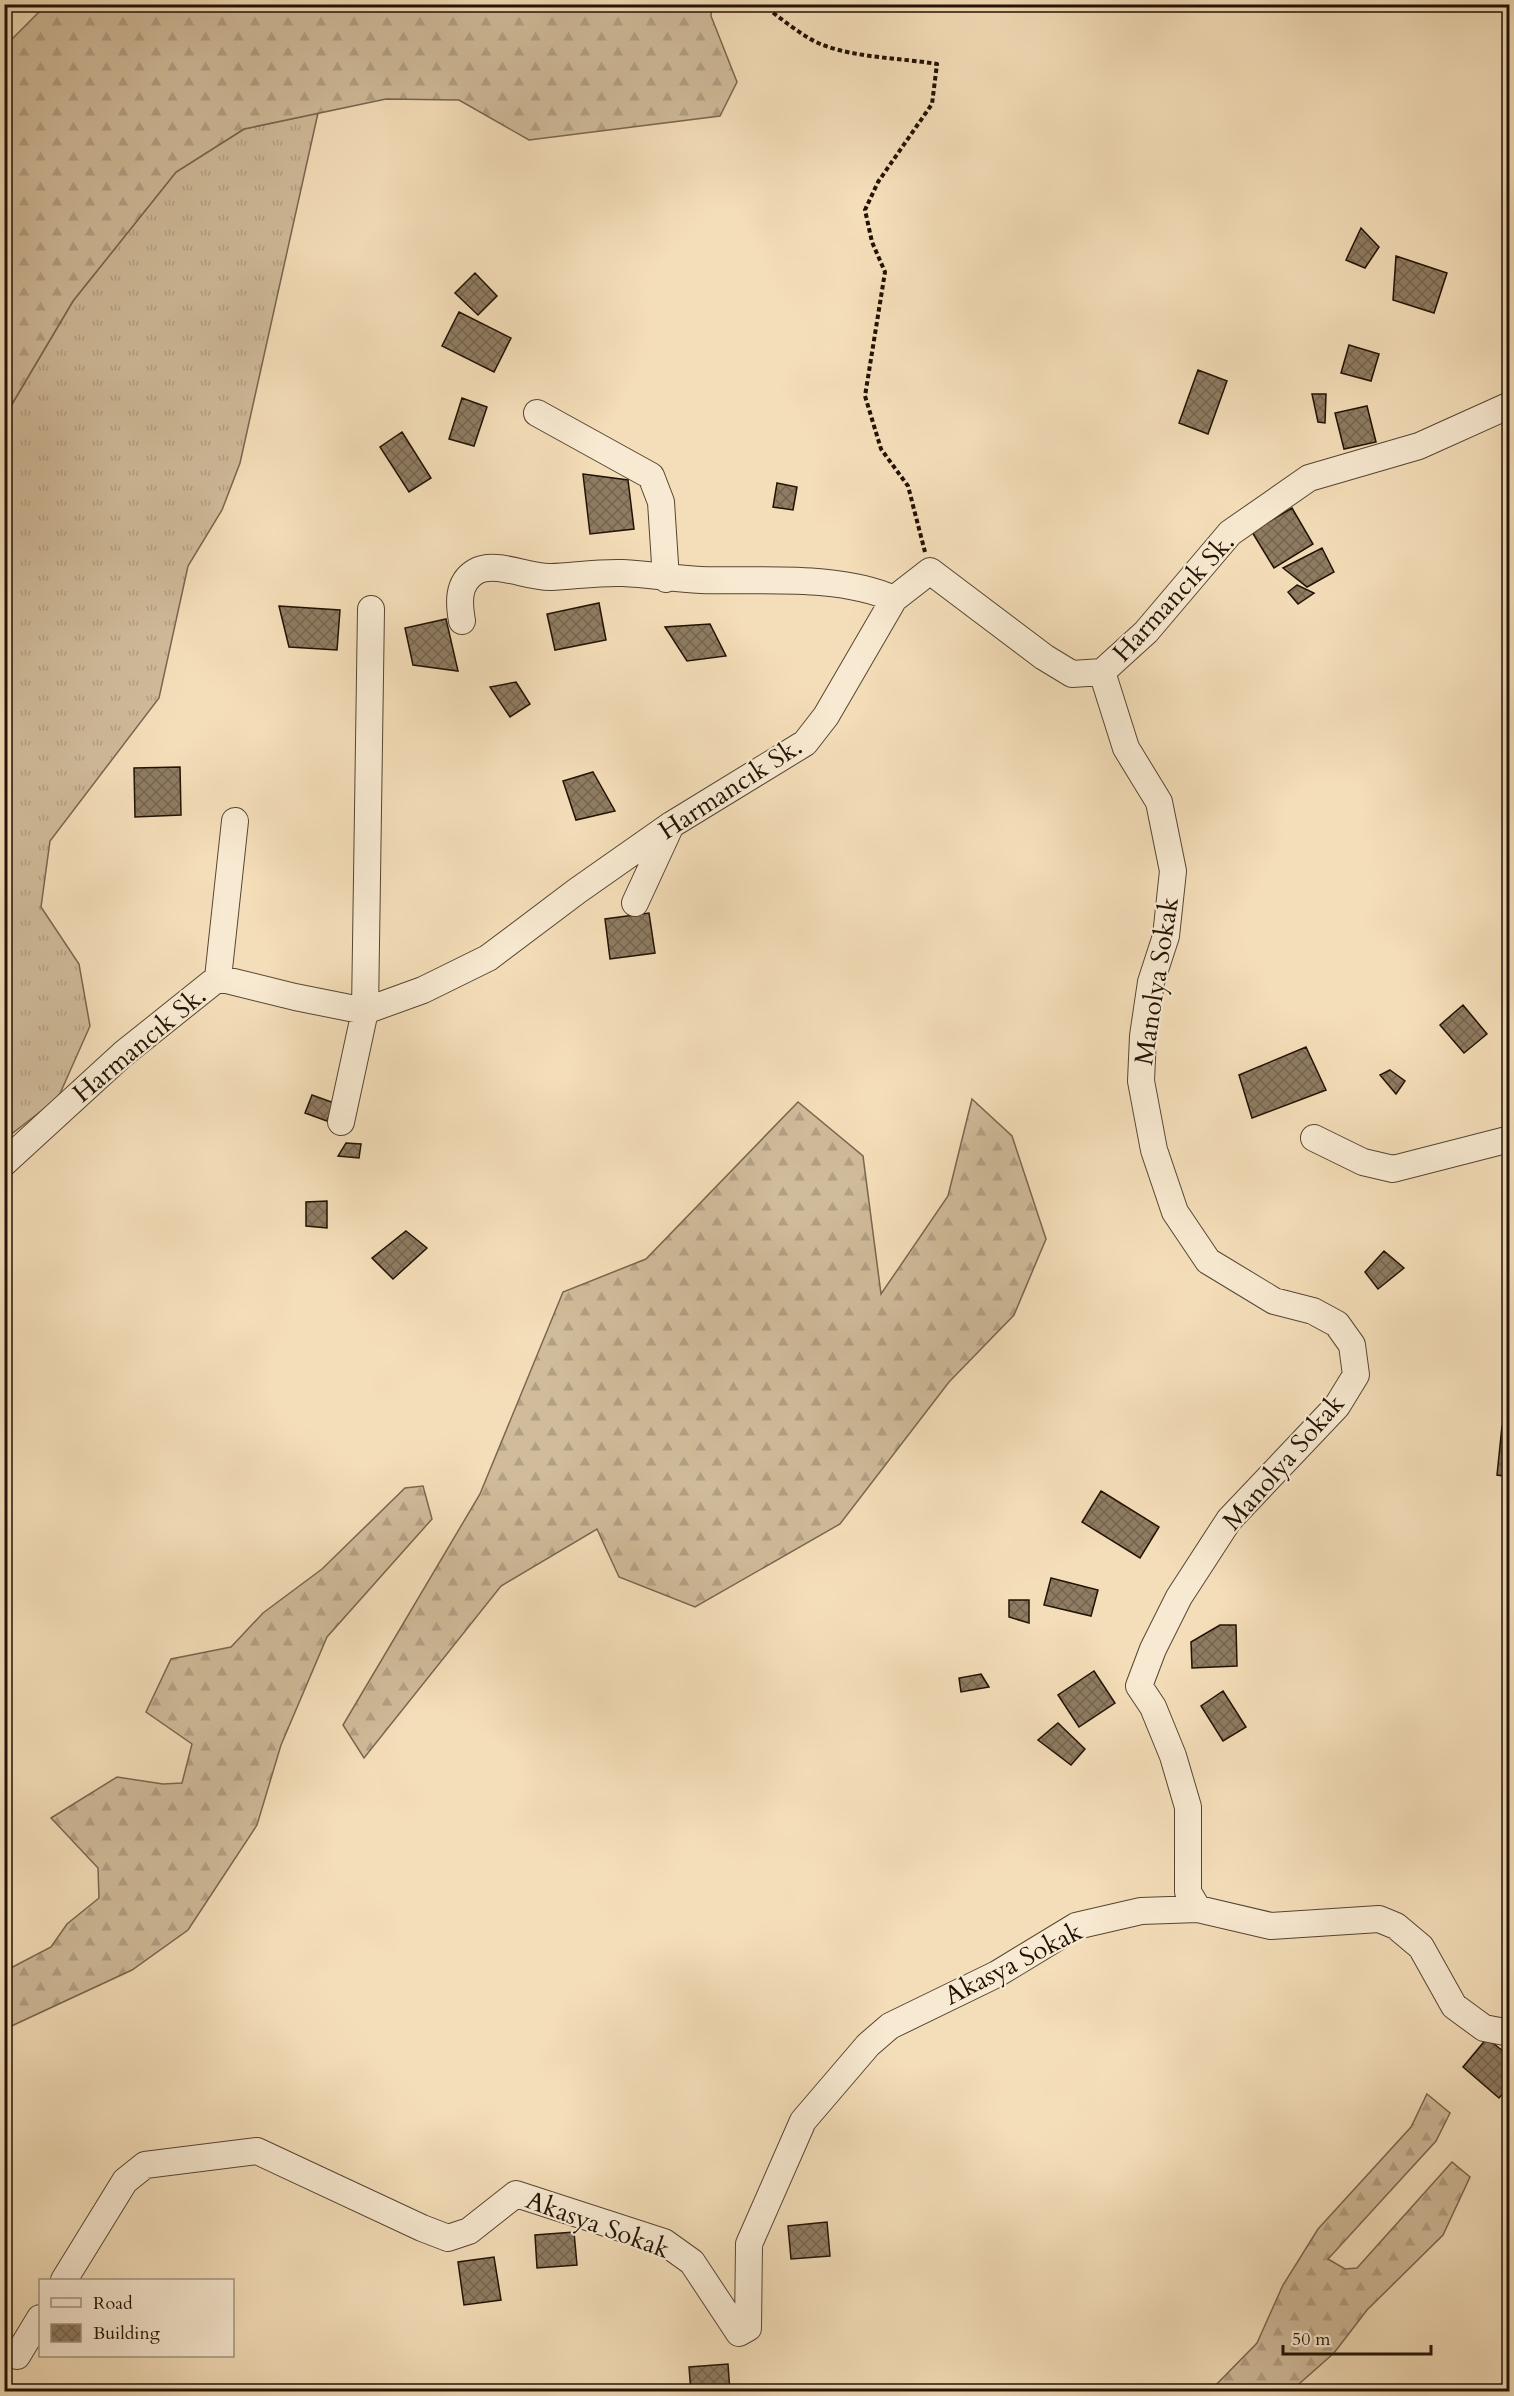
<svg xmlns="http://www.w3.org/2000/svg" width="1514" height="2396" font-family="Cardo,serif">
  <style>
    .grass { fill: url(#grass-tufts); stroke: #79664f; stroke-width: 1.5 }
    .forest { fill: url(#forest-firs); stroke: #79664f; stroke-width: 1.5 }
    .building { fill: url(#building-cross-hatch); stroke: #221204; stroke-width: 1.5 }
    .lines { fill: none; stroke-linecap: round; stroke-linejoin: round }
    .minor-casing { stroke: #564531; stroke-width: 28 }
    .path { stroke: #221204; stroke-width: 4; stroke-dasharray: 4.5 3; stroke-linecap: butt }
    .minor { stroke: #f8ead2; stroke-width: 26 }
    .labels { text-anchor: middle; stroke-width: 4.5; stroke-linejoin: round; paint-order: stroke }
    .street-label { font-size: 26px; fill: #221204; stroke: #f8ead2 }
  </style>
  <defs>
    <pattern id="grass-tufts" width="24" height="20" patternUnits="userSpaceOnUse" patternTransform="scale(1.5)"><rect width="24" height="20" fill="#d0bb9a"/><path d="M3 7l-1-3M5 7V3M7 7l1-3M15 17l-1-3M17 17v-4M19 17l1-3" fill="none" stroke="#b2a083"/></pattern>
    <pattern id="forest-firs" width="22" height="20" patternUnits="userSpaceOnUse" patternTransform="scale(1.5)"><rect width="22" height="20" fill="#d0bb9a"/><path d="M5 1l3.5 6h-7zM16 11l3.5 6h-7z" fill="#b2a083"/></pattern>
    <pattern id="building-cross-hatch" width="8" height="8" patternUnits="userSpaceOnUse" patternTransform="scale(1.5)"><rect width="8" height="8" fill="#8f7c62"/><path d="M0 0l8 8M0 8l8-8" fill="none" stroke="#74644f"/></pattern>
  </defs>
  <rect width="100%" height="100%" fill="#f4deb9"/>
  <filter id="stains"><feTurbulence type="fractalNoise" baseFrequency=".00333" numOctaves="4"/><feColorMatrix values="0 0 0 0 .2 0 0 0 0 .09 0 0 0 0 .02 0 0 0 .5 -.17"/></filter>
  <radialGradient id="worn" r=".72"><stop offset=".6" stop-color="#630" stop-opacity="0"/><stop offset="1" stop-color="#630" stop-opacity=".3"/></radialGradient>
  <path class="grass" d="M318,113L240,463L222,510L188,566L159,698L50,841L41,907L79,964L90,1026L58,1098L5,1139V416L73,301L176,172L244,129Z"/>
  <path class="forest" d="M46,5H712L711,16L737,82L720,116L529,140L459,100L386,99L244,129L176,172L73,301L5,416V46Z
    M972,1099L1012,1136L1046,1239L1014,1315L949,1382L840,1524L695,1607L619,1577L597,1529L501,1586L364,1758L343,1725L480,1494L563,1292L646,1259L798,1102L863,1156L881,1294L948,1196Z
    M423,1486L432,1519L327,1637L281,1745L257,1825L188,1930L132,1970L5,2029V1971L51,1947L67,1924L99,1898L98,1868L51,1818L117,1777L163,1784L182,1783L192,1744L146,1712L171,1659L231,1647L263,1613L322,1569L405,1488Z
    M1427,2094L1450,2113L1436,2141L1328,2259L1345,2269L1357,2268L1452,2162L1470,2177L1443,2235L1367,2310L1334,2353L1291,2391H1210L1257,2343L1283,2285L1318,2229L1411,2127Z"/>
  <path class="building" d="M1361,228L1379,247L1365,268L1346,260Z
    M1396,256L1447,273L1434,313L1393,300Z
    M475,273L497,296L478,315L455,293Z
    M459,312L511,338L494,372L442,346Z
    M1349,345L1379,354L1371,381L1341,373Z
    M1198,370L1227,381L1208,434L1179,423Z
    M1312,394H1326L1325,423L1318,422Z
    M462,398L487,407L474,446L449,439Z
    M1367,406L1376,442L1344,449L1335,413Z
    M402,432L431,478L409,492L380,447Z
    M583,474L628,480L634,529L590,534Z
    M777,483L797,487L793,510L773,507Z
    M1292,508L1313,544L1274,568L1252,532Z
    M1322,548L1334,572L1307,587L1283,568Z
    M1297,585L1314,593L1298,604L1288,592Z
    M599,603L606,640L555,650L547,614Z
    M279,606L340,610L337,650L289,647Z
    M446,619L458,671L413,665L405,628Z
    M710,624L726,656L687,661L665,627Z
    M516,682L530,704L510,717L490,687Z
    M180,767L181,815L135,817L134,768Z
    M593,772L615,811L576,820L563,781Z
    M649,913L655,953L610,959L605,919Z
    M1463,1005L1487,1034L1464,1053L1440,1025Z
    M1306,1047L1326,1090L1252,1118L1239,1075Z
    M1390,1070L1405,1081L1396,1094L1380,1075Z
    M312,1095L334,1103L327,1121L305,1113Z
    M346,1143L361,1144L359,1158L338,1156Z
    M327,1201V1228L306,1226V1202Z
    M406,1231L427,1248L393,1279L372,1258Z
    M1384,1251L1404,1268L1378,1289L1365,1272Z
    M1502,1426H1510V1477L1497,1475Z
    M1101,1491L1159,1527L1140,1558L1082,1522Z
    M1051,1578L1098,1590L1091,1616L1044,1605Z
    M1009,1600H1029V1623L1009,1617Z
    M1220,1625H1236L1237,1666L1192,1668L1191,1642Z
    M1094,1671L1115,1703L1079,1727L1058,1695Z
    M981,1674L989,1687L961,1692L959,1678Z
    M1223,1691L1246,1727L1223,1741L1201,1706Z
    M1058,1723L1085,1749L1071,1765L1038,1740Z
    M1487,2038L1510,2057V2085L1499,2098L1463,2067Z
    M827,2222L830,2256L791,2259L788,2226Z
    M574,2232L577,2265L537,2268L535,2235Z
    M494,2257L501,2300L464,2305L458,2262Z
    M728,2364L730,2392H691L689,2367Z"/>
  <g class="lines">
    <defs>
      <path id="minor" d="M537,413L651,476L661,502L666,579
        M462,621C459,604 457,583 475,572C496,560 528,578 551,577C574,576 600,572 623,573C649,574 674,579 701,580C761,582 839,574 894,599
        M1102,672L1126,748L1159,802L1173,871L1166,936L1151,982L1143,1036L1141,1081L1154,1150L1175,1212L1208,1261L1274,1301L1313,1311L1337,1324L1352,1345L1356,1375L1337,1406L1229,1520L1179,1597L1153,1649L1139,1686L1153,1707L1173,1756L1188,1807V1892L1198,1909
        M635,903L671,825
        M218,978L235,821
        M341,1122L365,1011L371,609
        M1314,1138L1363,1162L1393,1169L1510,1139
        M4,1163L123,1054L218,978L295,997L365,1011L423,990L488,958L577,891L671,825L805,743L826,716L894,599L930,571L1044,657L1072,674L1102,672L1146,632L1230,533L1309,478L1419,446L1510,405
        M64,2280L125,2181L145,2165L257,2151L422,2228L448,2238L469,2231L516,2194L664,2242L692,2262L739,2333L748,2328L749,2244L803,2121L868,2045L890,2026L997,1974L1076,1926L1141,1911L1198,1909L1271,1926L1379,1919L1396,1926L1421,1947L1454,2006L1484,2028L1510,2033
        M17,2356L40,2318"/>
    </defs>
    <use href="#minor" class="minor-casing"/>
    <path class="path" d="M761,4C780,17 802,37 823,45C857,58 901,58 937,64L932,104L878,182L865,210L872,242L885,272L865,396L881,449L908,486L925,552"/>
    <use href="#minor" class="minor"/>
  </g>
  <g class="labels">
    <g class="street-label">
      <text transform="translate(1173 597) rotate(-47)" y="9">Harmancık Sk.</text>
      <text transform="translate(730 788) rotate(-33)" y="9">Harmancık Sk.</text>
      <text transform="translate(1156 981) rotate(-81)" y="9">Manolya Sokak</text>
      <text transform="translate(139 1044) rotate(-40)" y="9">Harmancık Sk.</text>
      <text transform="translate(1283 1462) rotate(-49)" y="9">Manolya Sokak</text>
      <text transform="translate(1013 1963) rotate(-27)" y="9">Akasya Sokak</text>
      <text transform="translate(598 2224) rotate(20)" y="9">Akasya Sokak</text>
    </g>
  </g>
  <rect width="1514" height="2396" fill="none" stroke="#f4deb9" stroke-width="24"/>
  <rect x="6" y="6" width="1502" height="2384" fill="none" stroke="#221204" stroke-width="3"/>
  <rect x="12" y="12" width="1490" height="2372" fill="none" stroke="#221204" stroke-width="1.5"/>
  <rect x="39" y="2279" width="195" height="78" fill="#f8ead2" stroke="#a29480" stroke-width="1.5"/>
  <rect x="51" y="2298" width="30" height="9" fill="#f8ead2" stroke="#a29480" stroke-width="1.5"/>
  <text x="93" y="2309" font-size="18" fill="#221204">Road</text>
  <rect x="51" y="2324" width="30" height="18" fill="url(#building-cross-hatch)" stroke="#a29480" stroke-width="1.5"/>
  <text x="93" y="2339" font-size="18" fill="#221204">Building</text>
  <path d="M1283 2345v9h148v-9" fill="none" stroke="#221204" stroke-width="3"/>
  <text x="1292" y="2345" font-size="18" fill="#221204" stroke="#f8ead2" stroke-width="4.5" paint-order="stroke">50 m</text>
  <rect width="100%" height="100%" filter="url(#stains)"/>
  <rect width="100%" height="100%" fill="url(#worn)"/>
</svg>
